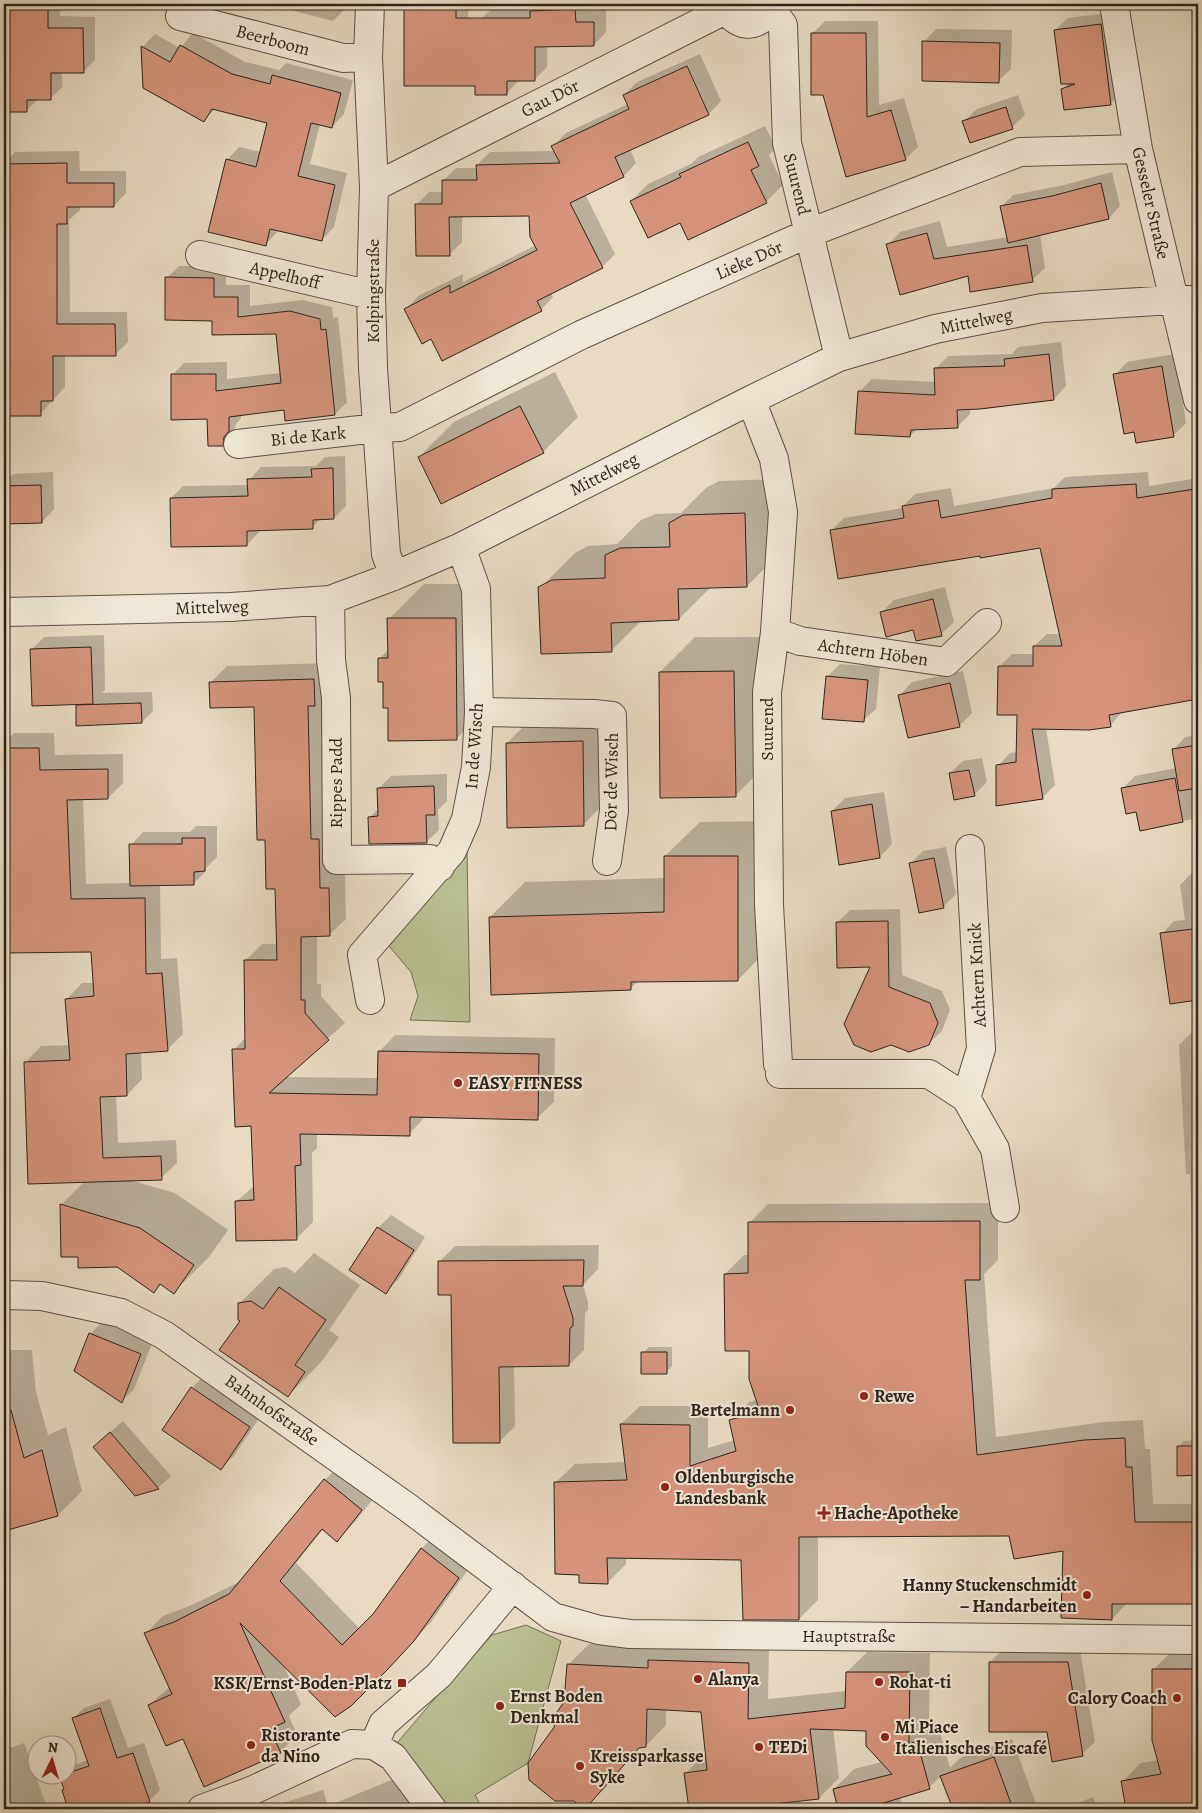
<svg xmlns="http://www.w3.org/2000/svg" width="1202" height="1813" font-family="Alegreya,serif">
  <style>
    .green { fill: #b9bf91; stroke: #737256 }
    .shadow { fill: #0003 }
    .building { fill: #d6947c; stroke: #2d241b }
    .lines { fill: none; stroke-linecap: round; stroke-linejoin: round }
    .minor-casing { stroke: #5c5245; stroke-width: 30 }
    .minor { stroke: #f0e8d7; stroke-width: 28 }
    .poi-dot { fill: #8f2418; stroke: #f0e8d7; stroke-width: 2 }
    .labels { text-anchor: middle; stroke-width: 4; stroke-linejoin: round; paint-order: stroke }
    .street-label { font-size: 18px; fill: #2d241b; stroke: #f0e8d7 }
    .poi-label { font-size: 18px; font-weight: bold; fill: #2d241b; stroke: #f0e8d7; text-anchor: start }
  </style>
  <rect width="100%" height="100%" fill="#e8dbc2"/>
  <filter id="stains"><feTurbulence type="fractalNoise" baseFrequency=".004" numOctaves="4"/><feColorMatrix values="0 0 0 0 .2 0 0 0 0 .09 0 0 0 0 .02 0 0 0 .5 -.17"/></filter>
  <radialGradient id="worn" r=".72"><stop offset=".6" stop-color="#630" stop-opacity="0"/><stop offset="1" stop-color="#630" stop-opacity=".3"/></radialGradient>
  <path class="green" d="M467,851L470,1022L410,1020L418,996L411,972L389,946Z
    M526,1625L561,1641L528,1763L475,1795L483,1809H442L397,1743L448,1683L492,1635Z"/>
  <path class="shadow" d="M4,4H60V16L95,17V60L83,72H62V87L50,99H38L26,111H4Z
    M267,4H347L345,9L333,21Z
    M405,4H468L469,64L482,18L495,6H531V4H606V32L594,45L547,46V67L534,80H519L507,93L476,85H405Z
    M662,4H679L672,10Z
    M1171,4H1198V17L1196,6L1172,9Z
    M1114,12L1123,91L1110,104L1063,89L1069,83L1055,30L1068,18Z
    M825,21H878L879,105L904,98L918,147L905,159L847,176L812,34Z
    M936,29L1012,30L1011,69L998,81L924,42Z
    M193,33L245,62L279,70L286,63L353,80L344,114L332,127L320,124L310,164L347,173L334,227L322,240L279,230L266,244L227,160L239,147L261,152L268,122L216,108L204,120L144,87L143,46L155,34L180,48Z
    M700,54L721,101L709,114L630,149L636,163L624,176L585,194L615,254L602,267L551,293L553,297L541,310L432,337L406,309L418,296L463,274V282L536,245L531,214L462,216V242L449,255L417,204L429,192H443V181L456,168H477V165L490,152L555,151L553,146L566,133L628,104L624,95L637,82Z
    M1018,95L1025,115L1012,127L964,121L977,109Z
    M765,126L776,148L769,155L783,185L766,202L680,222L631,201L648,184L691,164L698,157Z
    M79,151L80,171H126V193L114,206H80V210L69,220L70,312H127L128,342L115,355H65V387L40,414L4,415V163L15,152Z
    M1112,172L1120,206L1109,218L1040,234L1045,268L1032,280L969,274L888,245L900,232L940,221L947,247L1008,237L1002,206L1013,195L1064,185Z
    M179,266H226V285H250V306L303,300L332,307L333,318L338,317L347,402L335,414L285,409L241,414V418L236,424L234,433L222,445L209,418L172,375L184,363L227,362V379L281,373L277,333L213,319L167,278Z
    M1061,342L1066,386L1054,399L970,408V414L957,427L918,428L910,436L859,392L872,379L936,382L935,369L948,356L1012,354L1018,347Z
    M1175,354L1186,423L1174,435L1115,375L1127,362Z
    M555,372L578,417L543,452L419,457L454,422Z
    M345,456L346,506L334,518H321L313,527L259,529V532L247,545L171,498L183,486L249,485V480L261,467L316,466L325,457Z
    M53,472L54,509L42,522L4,523V483L13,474Z
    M1148,472L1149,486L1198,478V519L1167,523L1169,543H1198V728L1193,699L1122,712L1110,726L1046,728L1055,785L1043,797L998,766L1010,753L1017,752L1018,714L999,667L1012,654H1034V646L1047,634H1061L1041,547L981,555L831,531L844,518L903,508V506L915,494L951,488L954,506L1054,488L1065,477Z
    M779,479L782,551L747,586L711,587L679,619L642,620L611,651L540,588L575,553L588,546L617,544L641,520L656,514L681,513L706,488L719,481Z
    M424,584H490L491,704L456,739L384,681L380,658L389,649V619Z
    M945,587L954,622L941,634L914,629L882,612L894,600Z
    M104,635L105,690L102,693L152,692L153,711L142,722L78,724L77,703L31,650L44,637Z
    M695,637H769L770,761L735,796L660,672Z
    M330,663L345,871L346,919L329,935H317V984H321V996L345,1023L285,1077L378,1078L379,1052L395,1035L555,1038L554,1102L537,1118L426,1116L409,1134L317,1133V1148L312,1153L313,1222L297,1238L237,1201L255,1185L253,1125L234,1050L246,1037L245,961L262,944H277L276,888L266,839L255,706L210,683L227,666Z
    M840,664L880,667L876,709L863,721L827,677Z
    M963,671L972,713L959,726L900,695L912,682Z
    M617,707L618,790L583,825L507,743L542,708Z
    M14,733H54L55,755L123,754V783L108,798L83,799L86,884L131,883V845L143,832H190L196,826H217V857L206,868V871L194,883L160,884L161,959L177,958L183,1034L167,1050L141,1052L142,1079L127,1095H116L118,1143L176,1140L177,1163L161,1178L130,1180L175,1193L228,1230L209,1257L174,1292L162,1284L154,1292L117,1266L79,1256L61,1205L85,1181L26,1062L41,1046L70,1045L67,999L82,983H94L92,950L6,868H4V743Z
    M1198,735V818L1141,829L1137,810L1122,789L1135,776L1176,768L1173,750L1185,737Z
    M982,758L987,782L974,795L950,773L963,761Z
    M447,774V801L438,810L439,830L426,842L370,817L379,808L378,789L391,776Z
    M884,792L892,844L880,857L832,811L845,798Z
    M772,821V945L738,980H639L630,989L490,917L525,882L665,878V856L700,822Z
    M946,847L956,894L943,907L910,864L923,851Z
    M1198,871V999L1171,1002L1162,934L1174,921L1185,920L1180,885L1193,872Z
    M900,909L902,975L942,991L950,1010L942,1031L928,1044L872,965L837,923L850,910Z
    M1192,1032H1198V1234L1192,1235L1190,1174H1186L1179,1045Z
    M998,1203V1260L984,1274L996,1437L1104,1422L1143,1420L1145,1449H1150L1153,1504H1198V1603H1127L1112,1619L1064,1550L1010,1535L818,1536V1600L799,1619L742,1558L626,1557V1564L608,1582L580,1574L556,1482L575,1464L626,1462L621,1424L640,1406H708V1448L735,1440L730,1421L749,1402L757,1400L750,1350L725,1274L744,1255H749V1223L768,1204Z
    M391,1215L425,1237L398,1280L385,1292L351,1270L378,1228Z
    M599,1245L598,1269L583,1285L588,1302V1310L585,1313L584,1350L569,1365H514L515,1426L500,1441L452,1294L440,1261L455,1246Z
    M314,1253L360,1285L329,1330L339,1337L322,1361L288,1396L241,1320L239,1304L274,1269L286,1267L295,1273Z
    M103,1321L153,1341L134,1389L122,1401L90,1334Z
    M649,1347H672V1366L666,1372L643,1353Z
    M4,1350H32L36,1392L48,1435L66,1427L82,1491L58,1515L4,1530Z
    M204,1375L262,1414L234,1456L221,1468L192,1388Z
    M123,1421L171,1476L158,1488L135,1494L107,1435Z
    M1198,1440V1474L1179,1475L1178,1447L1184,1441Z
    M342,1463L378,1493L354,1523L337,1540L323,1529L296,1563L360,1629L374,1615L421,1549L438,1532L475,1560L431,1622L405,1651L351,1705L283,1664L301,1704L289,1716L297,1735L280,1752L183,1737L149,1705L170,1687L146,1633L163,1616L192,1605L243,1580L325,1480Z
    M669,1641L769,1643L768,1699L847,1691V1672L867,1652L930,1653L929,1724L937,1722L950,1768L960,1758L1012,1739L1038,1809H954L941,1776L929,1787L900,1797L903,1809H839L834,1789L854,1769L882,1762L867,1730L833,1728L839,1778L819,1798L712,1809H690L685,1774L706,1753L702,1711L666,1709V1725L646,1746H641L604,1789L584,1809L575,1799L557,1725L565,1702L569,1664L589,1644L662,1648Z
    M1003,1649L1080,1650L1095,1742L1082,1754L990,1662Z
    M1172,1651H1198V1809H1127L1122,1782L1141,1763L1158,1760L1153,1670Z
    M110,1699L128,1748L144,1743L160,1790L149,1801L125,1809H69L63,1791L65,1789L61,1776H68V1770L72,1766L88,1760L73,1719L84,1708Z
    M24,1743L47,1807L45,1809H4V1750Z
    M401,1776L415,1809H265L323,1790L328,1806Z
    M1093,1797L1098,1809H1062Z"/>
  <path class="building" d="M4,4H48V28H83L84,73H51V100H27V112H4Z
    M404,4H456V18H530V11L575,9L576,22H594V46L535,47V81H507V95H475V86H404Z
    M1101,24L1111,105L1064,110L1061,89L1075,84H1061L1054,30Z
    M811,33H866L867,117L891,110L906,160L846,177L823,95H811Z
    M922,41L1000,43L999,83L922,81Z
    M180,45L232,74L270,84L272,75L341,93L332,128L311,123L298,176L335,185L322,241L270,229L266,246L208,232L226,159L256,167L267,123L212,109L204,122L143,88L141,46L170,62Z
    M687,66L709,115L615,157L624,177L570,203L603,268L537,301L542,311L442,361L431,339L422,344L404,309L450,285V293L537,250L530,237L529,216L449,217L450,256H416L415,204H442V180H477L476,165L560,163L551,146L629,109L623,95Z
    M1006,107L1013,129L970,143L962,121Z
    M748,142L759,166L751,170L767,203L688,240L680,223L648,238L630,201L681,177L679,174Z
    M67,163V183H114V207H67V224H57V324H115L116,356H53V401H41V416H4V164Z
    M1101,183L1109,219L1008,243L1000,206L1052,196Z
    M927,233L934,259L1027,245L1033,282L970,292L968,276L900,295L886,244Z
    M165,277L214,278V297H238V317L290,311L320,319L321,330L326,329L335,415L285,421L284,410L229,417V431L224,437L223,446H208L207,419L171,420V374H216V391L281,383L276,334L212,335V321L165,320Z
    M1049,354L1054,400L980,409L957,410L958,428L911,430L910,437L855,434L858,391L935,395L934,368L1005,366L1004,359Z
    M1162,366L1174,437L1136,443L1134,432L1124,434L1113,374Z
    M520,406L544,453L441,504L418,457Z
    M333,468L334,519L313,520V529L247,531V546L171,547L170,498L248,496L247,479L312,477L311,469Z
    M1136,484L1137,498L1195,489L1198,507V699L1109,715L1111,727L1089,730L1032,729L1043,799L996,806V765L1016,762L1017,715H997L998,666H1033V646H1062L1040,548L980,558V556L838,579L830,530L904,518L902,506L938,500L941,518L1052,498V489Z
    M41,485L42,523L4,524V486Z
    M745,513L747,587L678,589L679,620L611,623L612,652L541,654L538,587L552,580L605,578V555L620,548L670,547L669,523L683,515Z
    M933,599L942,636L916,641L913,630L886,637L880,612Z
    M387,618H456L457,740L388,741V708H383V682H378V658H388Z
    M91,647L93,704L32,706L30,649Z
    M734,671L736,797L660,798L659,672Z
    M826,676L868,680L864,722L822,719Z
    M314,679L315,706H308L311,839H319L320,888H329L330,936L301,937V1000H305V1013L329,1040L269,1093L377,1095L378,1051L539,1054L538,1120L410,1117V1136L300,1134L301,1165L295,1166L297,1240L236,1241L235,1201L254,1200L251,1126L235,1127L232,1049H245L244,960H277L275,889H266L265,840H257L254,707L210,708L209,682Z
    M950,683L960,727L908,738L898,695Z
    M141,703L142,723L76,726V705Z
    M583,741L584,826L507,828L506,743Z
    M1198,745V788L1179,791L1172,749Z
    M4,748H39L40,770L108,769V799L67,800L71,899L145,898L146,974L162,973L168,1051L126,1054L127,1096L100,1097L103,1158L161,1156L162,1180L28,1184L24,1062L70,1060L65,999L94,996L91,952L6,953L5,870H4Z
    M969,770L975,796L954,800L949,773Z
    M1175,778L1183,822L1140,831L1136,812L1126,814L1121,788Z
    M434,786L435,815H426L427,843L369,844L368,817L378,816L377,788Z
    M872,804L880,858L839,865L831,811Z
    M182,838H205V871L194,872V885L130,886L129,844H182Z
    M664,856H738V981L631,982V990L491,995L489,917L664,912Z
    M934,858L944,908L919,913L909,863Z
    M888,921L889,987L930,1003L938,1023L929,1045L909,1052L891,1045L871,1052L854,1045L844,1024L870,967L837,968L836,922Z
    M1193,929L1198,966V1000L1170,1004L1160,933Z
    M60,1204L140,1228L194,1265L174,1294L160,1284L154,1293L117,1267L78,1268V1257H61Z
    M980,1221V1280H965L977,1455L1084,1440L1125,1438L1126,1467H1132L1135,1522H1193V1604H1112V1620L1061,1618L1063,1551L1014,1559L1009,1536L799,1537V1620H743L741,1560L607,1558L608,1584L579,1583V1575L555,1574L554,1482L627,1480L620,1424L690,1425V1466L736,1451L729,1420L760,1412L749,1379V1351H725L724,1274L748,1273V1222Z
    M377,1227L414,1250L386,1294L349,1270Z
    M584,1260L583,1286H563L573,1318V1326L570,1328L569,1366L499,1367L500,1443H453L451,1295H438V1261Z
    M279,1287L326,1320L295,1365L305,1372L288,1397L219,1350L240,1321L238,1320V1303L251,1301L263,1309Z
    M89,1333L141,1354L122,1403L74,1371Z
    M641,1352H667V1374H641Z
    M191,1387L250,1427L221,1470L162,1430Z
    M11,1410L24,1458L42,1450L58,1516L4,1531V1411Z
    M110,1432L147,1475L159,1489L135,1496L93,1447Z
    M1177,1446H1198V1475L1177,1476Z
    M324,1479L362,1510L337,1542L322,1529L280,1581L342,1645L373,1614L421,1548L459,1578L414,1641L388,1669L351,1706L335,1717L240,1623L285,1722L270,1729L281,1753L204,1787L183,1739L166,1746L148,1705L172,1694L144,1633L174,1622L229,1594Z
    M648,1660L749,1663L748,1719L845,1708L846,1672H910L909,1744L917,1741L930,1789L877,1805L878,1809H838L833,1789L892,1774L866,1746V1731L810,1729L819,1799L729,1809H689L684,1773L707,1770L701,1712L647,1709L646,1747L639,1748L585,1809H582L574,1801H555L529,1780L528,1763L555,1726L550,1722L564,1702L567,1664L648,1668Z
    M989,1662H1068L1083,1756L1052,1762L1047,1732H989Z
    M1152,1669H1198V1805H1165L1166,1809H1126L1121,1781L1161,1774L1152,1740Z
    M100,1708L117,1758L133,1753L150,1802L129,1809H68L62,1790L64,1789L59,1776H68V1773L89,1766L72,1718Z
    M994,1757L1013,1809H953L940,1776Z"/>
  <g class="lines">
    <defs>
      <path id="minor" d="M370,4L368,57L374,187L371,295L373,368L386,554L394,576
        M725,4V10C742,29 755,28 772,10V4
        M1114,4L1138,149L1198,400
        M772,10L783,25L787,143L839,357
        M180,16L343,58L368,57
        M374,187L725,10
        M200,255L371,295
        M751,400L774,459L783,512L775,632L767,692L769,905L778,1064
        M238,444L377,428L400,427L581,335L809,233L1020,152L1138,149
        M330,600L331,660L336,698L337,860L430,859L440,867
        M4,612L231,607L330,600L394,576L461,547L751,400L839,357L935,329L1042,308L1173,300H1198
        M775,632L800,641L946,662L987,623
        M479,712L594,714L612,716L614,811L607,861
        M370,1000L362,955L452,851L466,819L476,767L479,712L476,589L461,547
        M780,1074H929L966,1098L981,1049L970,849
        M966,1098L995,1149L1005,1208
        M4,1295L42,1296L121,1313L164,1335L407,1507L553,1617L599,1630L630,1634L1198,1640
        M374,1745L383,1724L439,1675L513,1586
        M202,1809L251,1791L352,1744L374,1745L393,1757L432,1809"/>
    </defs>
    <use href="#minor" class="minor-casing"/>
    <use href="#minor" class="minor"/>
  </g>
  <g class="poi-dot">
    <circle cx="458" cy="1083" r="5"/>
    <circle cx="864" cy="1396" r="5"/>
    <circle cx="790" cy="1410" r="5"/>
    <circle cx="665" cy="1487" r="5"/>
    <path d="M821.5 1505.5h5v5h5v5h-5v5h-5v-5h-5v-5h5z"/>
    <circle cx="1087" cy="1595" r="5"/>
    <circle cx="698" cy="1679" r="5"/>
    <circle cx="879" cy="1682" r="5"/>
    <rect x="397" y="1678" width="10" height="10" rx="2.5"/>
    <circle cx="1177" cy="1698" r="5"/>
    <circle cx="500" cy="1706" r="5"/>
    <circle cx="885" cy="1737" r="5"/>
    <circle cx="251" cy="1745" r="5"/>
    <circle cx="759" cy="1747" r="5"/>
    <circle cx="580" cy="1766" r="5"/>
  </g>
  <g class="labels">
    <g class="street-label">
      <text transform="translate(273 40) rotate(15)" y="6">Beerboom</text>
      <text transform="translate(550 98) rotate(-27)" y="6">Gau Dör</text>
      <text transform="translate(797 184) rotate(76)" y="6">Suurend</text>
      <text transform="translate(1151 203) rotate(77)" y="6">Gesseler Straße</text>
      <text transform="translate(749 260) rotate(-24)" y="6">Lieke Dör</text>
      <text transform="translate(285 275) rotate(13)" y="6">Appelhoff</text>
      <text transform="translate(373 291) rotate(-90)" y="6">Kolpingstraße</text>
      <text transform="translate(976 321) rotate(-11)" y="6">Mittelweg</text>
      <text transform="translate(308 436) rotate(-6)" y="6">Bi de Kark</text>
      <text transform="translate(604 474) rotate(-27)" y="6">Mittelweg</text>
      <text transform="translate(212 607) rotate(-2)" y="6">Mittelweg</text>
      <text transform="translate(873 652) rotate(8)" y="6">Achtern Höben</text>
      <text transform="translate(767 729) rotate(-90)" y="6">Suurend</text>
      <text transform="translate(474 746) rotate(-86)" y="6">In de Wisch</text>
      <text transform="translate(611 782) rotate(-89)" y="6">Dör de Wisch</text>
      <text transform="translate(336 783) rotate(-90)" y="6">Rippes Padd</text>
      <text transform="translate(977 975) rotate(-93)" y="6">Achtern Knick</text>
      <text transform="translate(272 1410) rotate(35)" y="6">Bahnhofstraße</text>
      <text x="849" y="1642">Hauptstraße</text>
    </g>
    <g class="poi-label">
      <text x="468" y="1089">EASY FITNESS</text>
      <text x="874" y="1402">Rewe</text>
      <text x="780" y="1416" text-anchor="end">Bertelmann</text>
      <text x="675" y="1483">Oldenburgische<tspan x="675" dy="21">Landesbank</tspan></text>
      <text x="834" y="1519">Hache-Apotheke</text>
      <text x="1077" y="1591" text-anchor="end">Hanny Stuckenschmidt<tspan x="1077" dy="21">– Handarbeiten</tspan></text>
      <text x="708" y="1685">Alanya</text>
      <text x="889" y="1688">Rohat-ti</text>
      <text x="392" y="1689" text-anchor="end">KSK/Ernst-Boden-Platz</text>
      <text x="510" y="1702">Ernst Boden<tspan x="510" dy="21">Denkmal</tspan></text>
      <text x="1167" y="1704" text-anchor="end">Calory Coach</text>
      <text x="895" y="1733">Mi Piace<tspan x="895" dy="21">Italienisches Eiscafé</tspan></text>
      <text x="261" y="1741">Ristorante<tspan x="261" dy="21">da Nino</tspan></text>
      <text x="769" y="1753">TEDi</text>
      <text x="590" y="1762">Kreissparkasse<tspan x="590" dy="21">Syke</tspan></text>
    </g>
  </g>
  <rect width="1202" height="1813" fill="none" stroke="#e8dbc2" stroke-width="20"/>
  <rect x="5" y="5" width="1192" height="1803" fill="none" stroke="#2d241b" stroke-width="2.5"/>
  <rect x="10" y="10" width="1182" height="1793" fill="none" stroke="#2d241b"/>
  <g transform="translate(52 1760) rotate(5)"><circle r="24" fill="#f0e8d7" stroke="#a29a8c"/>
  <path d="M0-4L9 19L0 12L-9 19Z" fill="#8f2418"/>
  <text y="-8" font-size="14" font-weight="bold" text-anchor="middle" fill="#2d241b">N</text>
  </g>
  <rect width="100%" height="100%" filter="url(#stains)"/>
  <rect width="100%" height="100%" fill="url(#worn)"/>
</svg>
